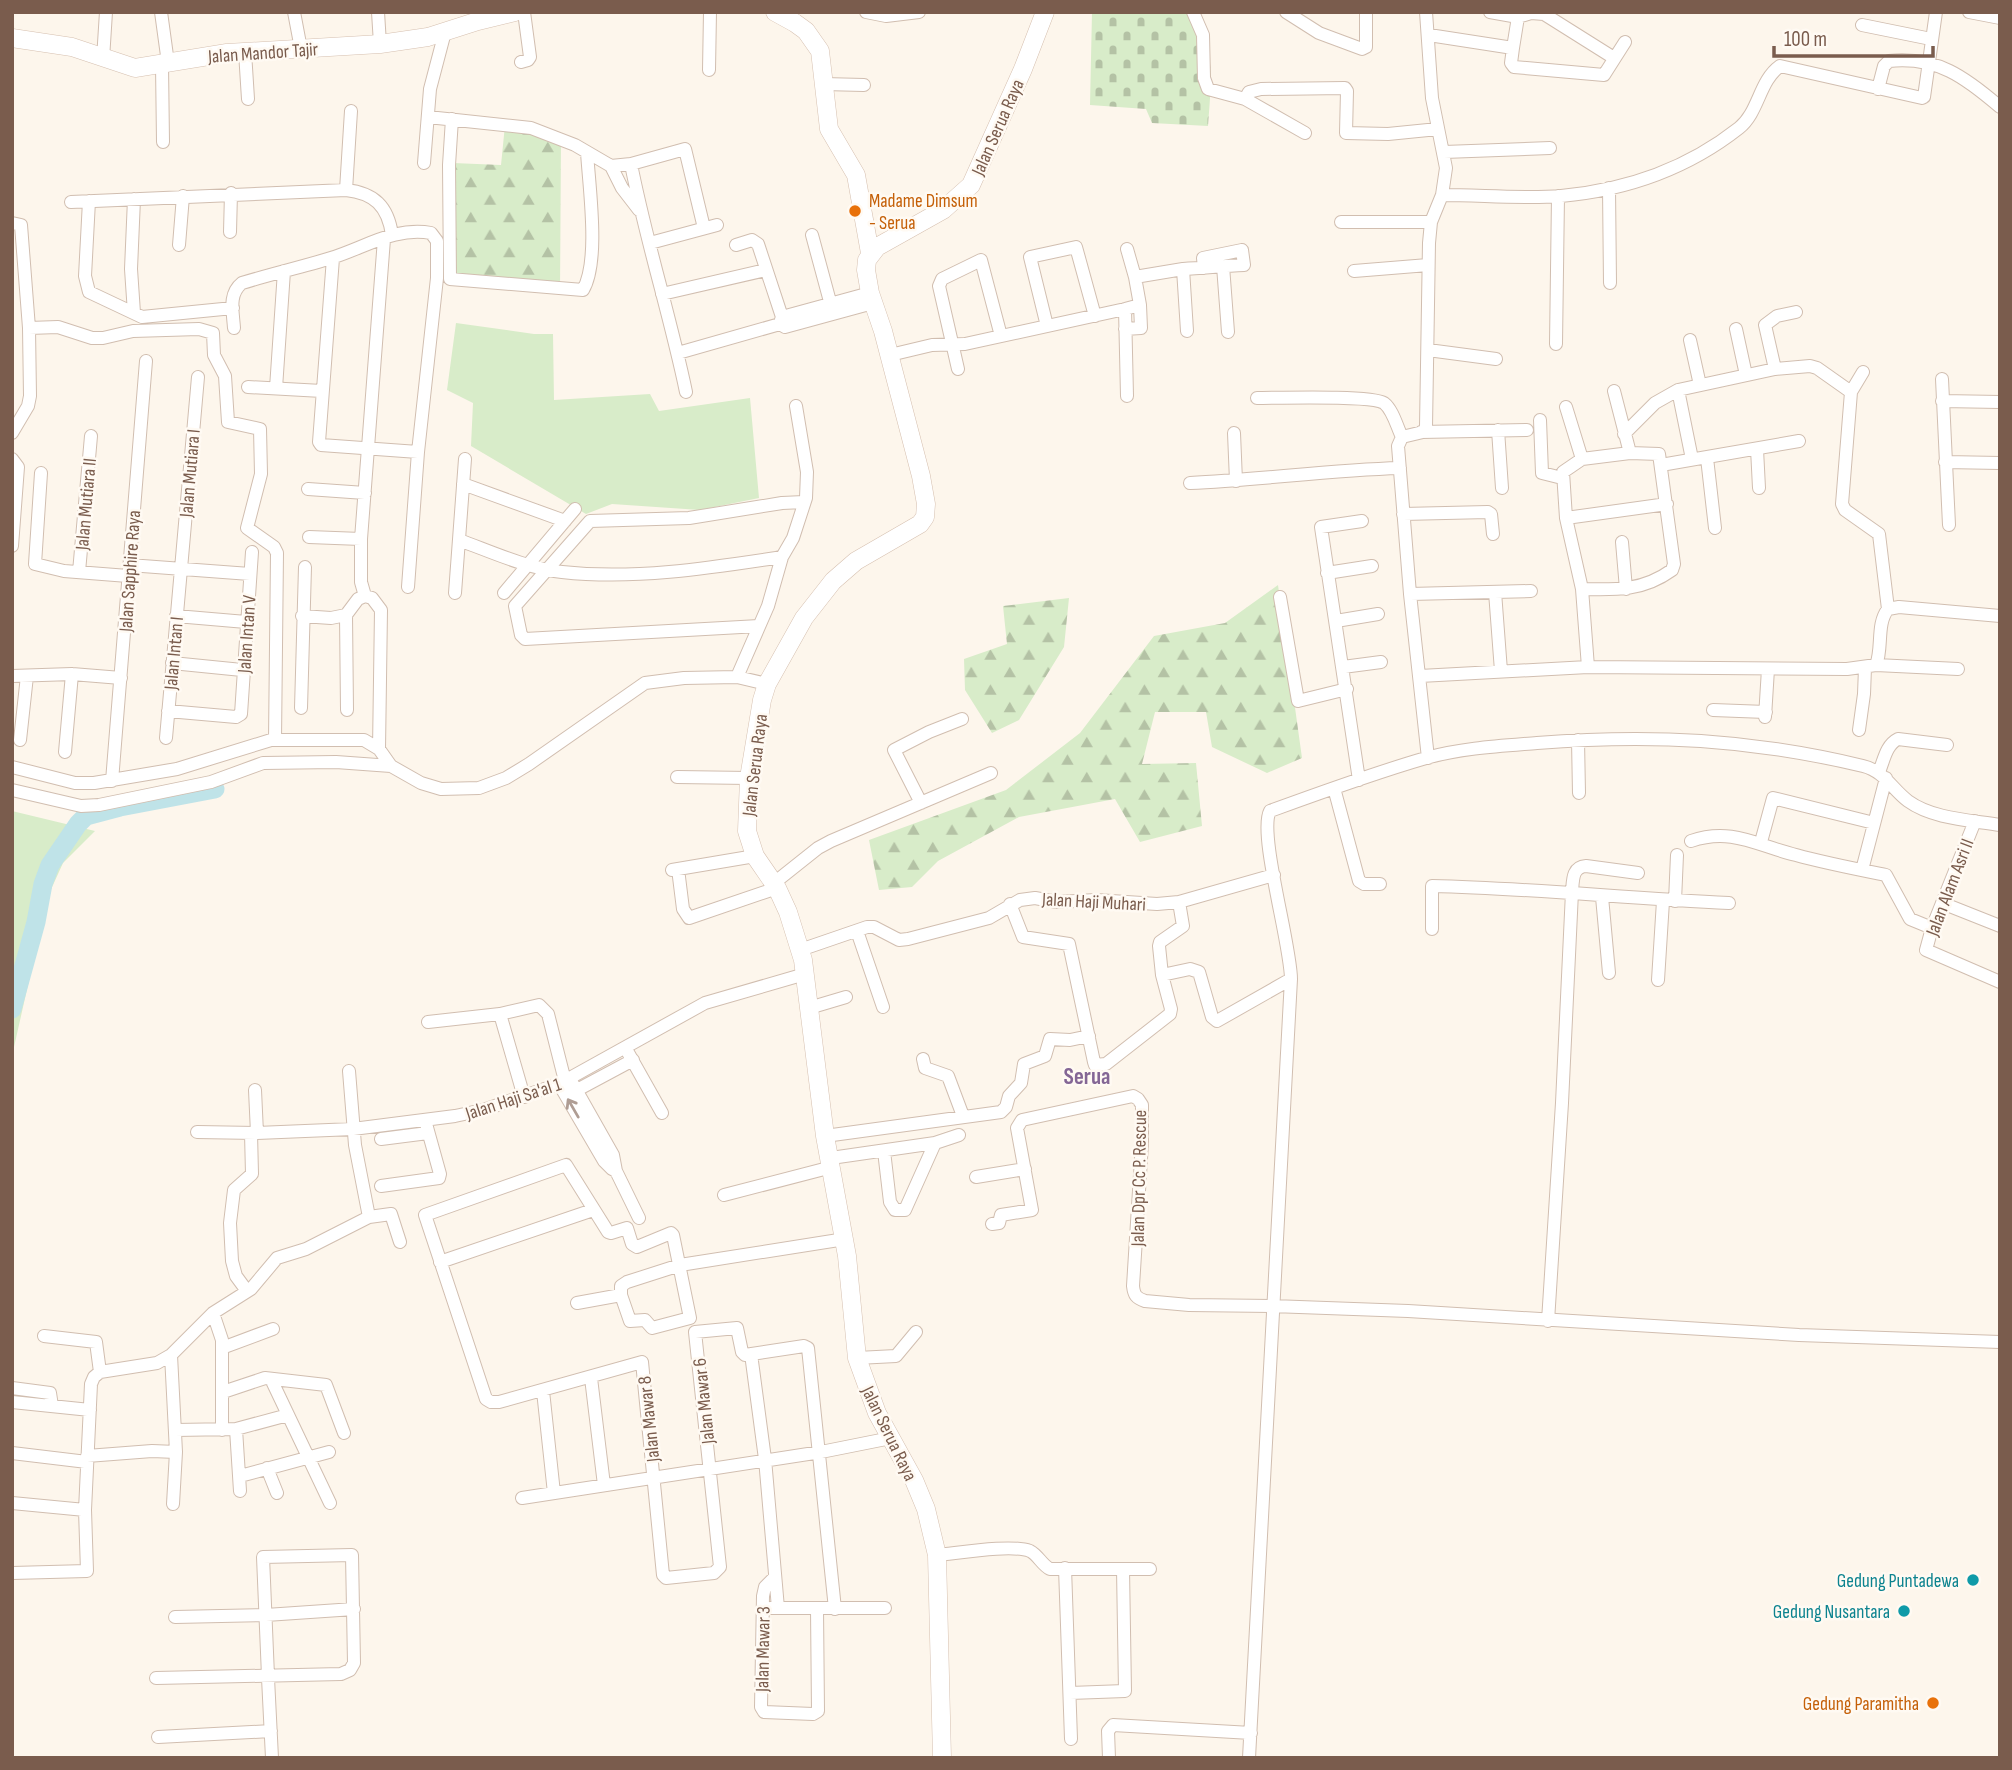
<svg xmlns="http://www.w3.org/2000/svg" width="2012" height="1770" font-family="'Sofia Sans Condensed',sans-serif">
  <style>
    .green { fill: #d8ecc9 }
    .forest { fill: url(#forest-firs) }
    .cemetery { fill: url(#cemetery-stones) }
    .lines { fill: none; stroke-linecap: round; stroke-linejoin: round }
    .river { stroke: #bfe3e8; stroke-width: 19 }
    .street-casing { stroke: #d1beb0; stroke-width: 14 }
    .secondary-casing { stroke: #d6c0b0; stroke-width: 19 }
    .street { stroke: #fff; stroke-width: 12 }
    .secondary { stroke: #fff; stroke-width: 18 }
    .oneway { stroke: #af9d94 }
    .food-dot { fill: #e8710a; stroke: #fffaf3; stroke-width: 2.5 }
    .culture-dot { fill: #0f9aa8; stroke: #fffaf3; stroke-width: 2.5 }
    .labels { text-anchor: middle; stroke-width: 5; stroke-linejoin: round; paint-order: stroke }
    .street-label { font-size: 19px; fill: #7a5c4d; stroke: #fffaf3 }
    .food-label { font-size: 19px; fill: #c56008; stroke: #fffaf3; text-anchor: start }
    .culture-label { font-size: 19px; fill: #0d838f; stroke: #fffaf3; text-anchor: end }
    .quarter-label { font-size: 23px; font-weight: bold; fill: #846695; stroke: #fffaf3 }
  </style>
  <defs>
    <pattern id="forest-firs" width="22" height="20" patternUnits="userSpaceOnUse" patternTransform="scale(1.75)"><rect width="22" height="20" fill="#d8ecc9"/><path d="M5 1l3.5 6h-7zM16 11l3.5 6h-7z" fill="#b4c2a5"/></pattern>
    <pattern id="cemetery-stones" width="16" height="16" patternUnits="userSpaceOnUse" patternTransform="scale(1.75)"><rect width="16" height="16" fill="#d8ecc9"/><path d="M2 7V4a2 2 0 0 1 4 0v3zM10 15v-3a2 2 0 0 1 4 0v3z" fill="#b4c2a5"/></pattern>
  </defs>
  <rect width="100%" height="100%" fill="#fdf6ec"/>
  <path class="green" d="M456,323L534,334H553L554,400L650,394L659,411L750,398L759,498L700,510L612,504L586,514L471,446L473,403L447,390Z
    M12,811L95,831L63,863L48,896L12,1056Z"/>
  <path class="forest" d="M505,125L561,139L560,292L453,283V163L501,165Z
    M1278,585L1302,758L1267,773L1212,747L1206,712H1155L1142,764L1196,763L1202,826L1140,842L1115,799L1019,817L938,861L912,887L879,890L869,840L1006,790L1080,733L1154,636L1225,623Z
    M1069,598L1064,647L1019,720L992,733L965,690L964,659L1007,644L1003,606Z"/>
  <path class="cemetery" d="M1092,12H1194C1216,49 1211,86 1208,126L1152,123L1146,109L1090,105Z"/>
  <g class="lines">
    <path class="river" d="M12,1009L36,922L43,884L50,865L78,824L86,816L120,807L215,789"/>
    <defs>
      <path id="street" d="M161,12L168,63
        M294,12L301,49
        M378,12L380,44
        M866,12L886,16L919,12
        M1193,12L1203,35L1204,78L1208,89L1245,99L1305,133
        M1286,12L1319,33L1362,49L1366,47V12
        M1426,12L1432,98L1446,168L1442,195
        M1490,12L1518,17L1531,13L1544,14L1614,58
        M1969,12L2000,18
        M1862,25L1931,39
        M1429,35L1513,48L1518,17
        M1513,48L1511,63L1514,67L1604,75L1625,42
        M245,52L248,99
        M103,59L106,12
        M521,62L528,60L530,57L524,12
        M162,65L163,142
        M709,70L710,12
        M823,84L864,85
        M1878,89L1884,66L1889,61C1937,56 1965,77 2000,107
        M1245,99L1249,92L1261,89L1345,88L1347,91L1346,133L1388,134L1438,129
        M428,117L531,128L575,145L611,166L631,164L685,149L704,228
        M452,119L449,165L450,279L583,290C600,261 589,187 587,152
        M1444,152L1550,148
        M424,163L430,89L445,32
        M631,164C646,241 670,315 686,392
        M611,166L622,188L639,210
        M1609,188L1610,283
        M346,190L351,111
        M89,201L85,276L89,292L142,317L233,308
        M71,202L346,190C374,193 388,206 392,235
        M1341,222H1431
        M12,223L21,225L29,328L30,396L28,406L12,433
        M230,232L231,193
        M812,235L832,309
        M650,243L717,225
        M179,245L183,196
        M736,245L752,240L758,244L782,317
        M1127,249L1135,277
        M333,258L319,442L321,445L418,452
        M1223,266L1228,332
        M1183,269L1187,331
        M1354,271L1428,265
        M662,294L766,270
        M1125,309L1127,396
        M134,313L131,269L134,199
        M780,323L782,317L870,293
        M1047,326L1030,257L1076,247L1095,316
        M29,328L58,327L92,338H103L133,331L199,329L213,333L214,355L225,376L228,422L260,429L261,474L247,528L274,547L277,553L275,740
        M234,328C233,312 228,294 242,283C271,274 302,267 331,258C364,248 396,226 431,233L437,241V278L418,452L408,587
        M1125,329L1141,328L1140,305
        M1736,329L1746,375
        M1690,340L1700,385
        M1556,344L1558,196
        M1428,350L1496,359
        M678,353L780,324L785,327L873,303
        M890,355L932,345L965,344L1125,309L1140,305L1135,277L1183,269C1203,268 1223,266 1244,265L1242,250L1203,258L1204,268
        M958,369L939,286L942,279L981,260L1001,336
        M1775,369L1765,325L1777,316L1796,312
        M1863,372L1851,392L1842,504L1845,510L1879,534L1888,609
        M1942,379L1949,525
        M248,387L322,391
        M276,388L284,271
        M1678,390L1692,459
        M1614,391L1630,453
        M1257,398C1278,398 1371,395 1384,403C1393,410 1397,427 1402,437
        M1942,401L2000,402
        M1566,407L1582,459
        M1540,420L1542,473L1562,478
        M1498,430L1502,488
        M1421,432L1527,430
        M1234,433L1236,481
        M1624,434L1655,403L1678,390L1775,369L1810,366L1817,368L1851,392
        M1757,449L1759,488
        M1707,458L1715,528
        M12,459L18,467L12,546
        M1945,462L2000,463
        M1661,465L1799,441
        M41,473L35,564L64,571L128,576
        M1190,483C1260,480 1329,470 1400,468
        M463,484L565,521
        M308,489L365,493
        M1403,514L1488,512L1491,514L1493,534
        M1566,518L1667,504
        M309,537L361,539
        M459,540C492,552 526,568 562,572C635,580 710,568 782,557
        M1622,542L1626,589
        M129,565L250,574
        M79,572L91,436
        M1327,573L1372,566
        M1582,589C1616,590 1643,591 1672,570L1674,564L1659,454L1630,453L1582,459L1563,472L1566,518L1582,589L1588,667
        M1495,592L1501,671
        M455,593L465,459
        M504,593L575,509
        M1410,594L1531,591
        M1280,597L1298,701L1347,689
        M346,615L347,710
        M176,616L246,622
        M302,616L331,618L346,615L358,599L365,596
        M1336,621L1378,614
        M759,626L525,639L521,635L515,606L590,521L689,518L782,503L804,502
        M172,663L242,670
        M1876,665L1958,669
        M1343,667L1381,662
        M12,676L72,674L121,678
        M1420,676L1588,667L1847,669L1876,665C1883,648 1876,624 1888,609L1899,607L2000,616
        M737,677L768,606L782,557L793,538L806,498L807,472L796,406
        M301,708L305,567
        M1713,710L1766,712
        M168,711L236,717L241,714L252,552
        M1765,717L1768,669
        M1859,730L1864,694L1865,668
        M166,738L198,377
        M20,740L27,676
        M1578,740L1579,793
        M379,749L381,610L372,598L365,596L361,582V539L384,239
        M65,752L72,674
        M1428,758L1410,594L1398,446L1402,437L1423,432L1426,427L1429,243L1431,222L1442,195C1481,195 1522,199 1561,196C1626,190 1687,169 1739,128C1759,112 1759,81 1780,66L1922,98L1924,97L1936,12
        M12,767L75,783H94L177,769L271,740H364L379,749L391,766L421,783L441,789L479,788L506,778L529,764L645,683L684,678L737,677L767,684
        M1879,772C1884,760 1886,745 1898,739L1947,745
        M677,777L749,778
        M1359,780L1321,527L1362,521
        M112,781L146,361
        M1334,788L1359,881L1364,884H1380
        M12,790L81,806L99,805L211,782L263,763L336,762L391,766
        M921,803L894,750L929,732L962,719
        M1975,821L1932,928L1926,950L2000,982
        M1691,841C1732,827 1758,846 1796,855C1825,863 1856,869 1886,875L1910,919L1932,928
        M1761,842L1773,798L1874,823
        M678,869L683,909L689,918L777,888
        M672,870L755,856
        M1862,870L1886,778
        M774,883L818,848L831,841L991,773
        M1602,897L1609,973
        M1675,901L1677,855
        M1942,903L2000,926
        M1010,904L1023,937L1069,944L1094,1062L1095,1065L1106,1064L1170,1014L1171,1009L1162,975L1159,946L1160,942L1183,926L1179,902
        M1432,929V886C1532,888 1630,899 1729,903
        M857,931L883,1007
        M800,950L867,927H874L899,940L908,939L989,918L1020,900L1035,898L1057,902L1096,900L1157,904L1179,902L1274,875
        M1162,975L1190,969L1199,972L1212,1017L1217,1021L1291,979
        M1658,980L1663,901
        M809,1008L846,997
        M500,1014L524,1097
        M428,1022L500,1014L539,1005L548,1014L565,1081
        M626,1049L662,1113
        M923,1059L925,1068L948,1076L963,1116
        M570,1079L613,1155L616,1171L639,1218
        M559,1084L604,1161L612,1169L616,1171
        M255,1090L257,1133
        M577,1090L633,1060
        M197,1132L257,1133L353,1129L455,1116L483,1110L559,1084L705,1003L805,974
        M825,1136L1001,1112L1006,1107L1009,1096L1021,1083L1024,1064L1045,1056L1050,1039L1070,1040L1089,1036
        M381,1139L428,1133
        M884,1151L890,1202L895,1210H905L935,1143
        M831,1158L935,1143L959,1135
        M976,1177L1025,1169
        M381,1186L439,1178L440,1174L425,1120
        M724,1195L832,1167
        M369,1217L391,1214L400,1242
        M992,1224L999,1223L1001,1215L1032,1210L1017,1128L1022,1120L1133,1096L1138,1099L1142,1105V1143L1133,1286C1134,1295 1136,1298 1145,1301L1189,1305L1272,1306L1408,1311L1799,1335L2000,1342
        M440,1262L593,1210
        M247,1291L236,1276L232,1261L230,1223L234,1190L252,1174L251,1133
        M621,1295V1286L627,1282L680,1265L845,1239
        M577,1303L621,1295L630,1321L645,1320L652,1328L690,1318L673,1235L671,1233L637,1247L632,1244L627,1228L611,1233L608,1232L566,1165L425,1215L486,1399L491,1402H499L642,1362L663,1575L666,1578L714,1573L720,1567L695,1332L737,1328L742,1352L745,1355L804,1346L808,1348L835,1609
        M213,1313L222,1340V1430
        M1548,1321L1562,1103L1572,892C1573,880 1572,867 1586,866L1638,873
        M44,1336L96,1342L100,1372
        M222,1348L273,1329
        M751,1354L765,1459L778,1608
        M857,1358L896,1356L916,1332
        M591,1378L604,1485
        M271,1379L330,1503
        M12,1388L50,1393L52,1406
        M543,1391L554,1493
        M223,1392L265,1378L326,1385L344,1433
        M12,1402L90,1410
        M236,1429L240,1491
        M175,1430L236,1429L288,1415
        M12,1453L87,1462
        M87,1456L152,1451L176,1452L171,1355
        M267,1468L277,1493
        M240,1476L329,1452
        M522,1498L821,1452L891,1438
        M12,1503L85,1510
        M173,1504L176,1452
        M937,1555C959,1553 1011,1544 1030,1551C1038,1555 1042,1565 1050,1569H1150
        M1065,1568L1071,1739
        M12,1573L87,1571L85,1510L91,1384L94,1377L100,1372L157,1363L171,1355L213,1313L251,1289L277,1258L306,1249L369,1217L355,1145L349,1071
        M775,1577L765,1587L763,1596L761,1707L764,1712L813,1714L818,1711L817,1609
        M770,1608H885
        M175,1617L266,1615L354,1609
        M156,1678L341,1674L350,1670L354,1663L352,1555L263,1557L268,1676V1678L272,1758
        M1070,1693L1125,1691L1123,1569
        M158,1737L271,1731
        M1109,1758L1108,1731L1113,1725L1251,1733
        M1249,1758L1291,979C1291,945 1258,833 1270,811C1322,792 1374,773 1426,758C1462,748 1500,746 1537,743C1651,734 1751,739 1863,766C1884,771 1892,789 1908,801C1933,819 1970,820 2000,825"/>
      <path id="secondary" d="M775,12L795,23L806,31L820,51L829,129L856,175L870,253
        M12,38L72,47L135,68L227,53L380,44L428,37L478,21L515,12
        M942,1758L937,1555L926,1509L914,1480L877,1413L857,1358L847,1256L825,1136L803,960L788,912L777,888L755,856L747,831L749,778L762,700L767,684L804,618L833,581L856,561L920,524L925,517L926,504L921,476L883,331L870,293L866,270L867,260L877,247L943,210L971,185L1023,69L1045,12"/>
    </defs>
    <use href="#street" class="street-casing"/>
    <use href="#secondary" class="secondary-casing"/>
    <use href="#street" class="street"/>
    <use href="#secondary" class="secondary"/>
  </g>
  <defs><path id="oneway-shaft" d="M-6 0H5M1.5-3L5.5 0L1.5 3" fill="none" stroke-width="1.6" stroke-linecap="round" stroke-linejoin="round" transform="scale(1.75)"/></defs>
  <use class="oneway" href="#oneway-shaft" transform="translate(573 1108) rotate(-120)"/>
  <g class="food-dot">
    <circle cx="855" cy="211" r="7"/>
    <circle cx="1933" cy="1703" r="7"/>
  </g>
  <g class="culture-dot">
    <circle cx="1973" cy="1580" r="7"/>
    <circle cx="1904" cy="1611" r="7"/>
  </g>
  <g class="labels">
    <g class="street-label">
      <text transform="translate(263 52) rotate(-4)" y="7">Jalan Mandor Tajir</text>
      <text transform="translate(997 127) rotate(-66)" y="7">Jalan Serua Raya</text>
      <text transform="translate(189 473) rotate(-85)" y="7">Jalan Mutiara I</text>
      <text transform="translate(85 504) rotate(-85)" y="7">Jalan Mutiara II</text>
      <text transform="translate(129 571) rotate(-86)" y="7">Jalan Sapphire Raya</text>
      <text transform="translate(246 634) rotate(-86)" y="7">Jalan Intan V</text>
      <text transform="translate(173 653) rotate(-85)" y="7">Jalan Intan I</text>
      <text transform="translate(754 765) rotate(-83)" y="7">Jalan Serua Raya</text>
      <text transform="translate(1949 887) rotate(-69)" y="7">Jalan Alam Asri II</text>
      <text transform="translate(1094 901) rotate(3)" y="7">Jalan Haji Muhari</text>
      <text transform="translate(513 1098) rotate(-18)" y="7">Jalan Haji Sa'al 1</text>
      <text transform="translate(1138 1178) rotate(-89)" y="7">Jalan Dpr Cc P. Rescue</text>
      <text transform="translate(703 1401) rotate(-96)" y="7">Jalan Mawar 6</text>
      <text transform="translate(648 1419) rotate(-96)" y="7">Jalan Mawar 8</text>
      <text transform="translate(890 1433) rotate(64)" y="7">Jalan Serua Raya</text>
      <text transform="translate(762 1649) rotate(-89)" y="7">Jalan Mawar 3</text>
    </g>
    <g class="food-label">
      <text x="869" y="207">Madame Dimsum<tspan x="869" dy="22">- Serua</tspan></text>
      <text x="1919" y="1710" text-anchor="end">Gedung Paramitha</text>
    </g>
    <g class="culture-label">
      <text x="1959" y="1587">Gedung Puntadewa</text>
      <text x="1890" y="1618">Gedung Nusantara</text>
    </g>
    <g class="quarter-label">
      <text x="1087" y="1084">Serua</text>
    </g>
  </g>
  <rect width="2012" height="1770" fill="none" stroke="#7a5c4d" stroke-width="28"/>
  <path d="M1774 46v10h159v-10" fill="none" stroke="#7a5c4d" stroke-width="3.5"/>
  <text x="1784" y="46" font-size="21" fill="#7a5c4d" stroke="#fffaf3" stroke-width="5" paint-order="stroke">100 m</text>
</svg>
